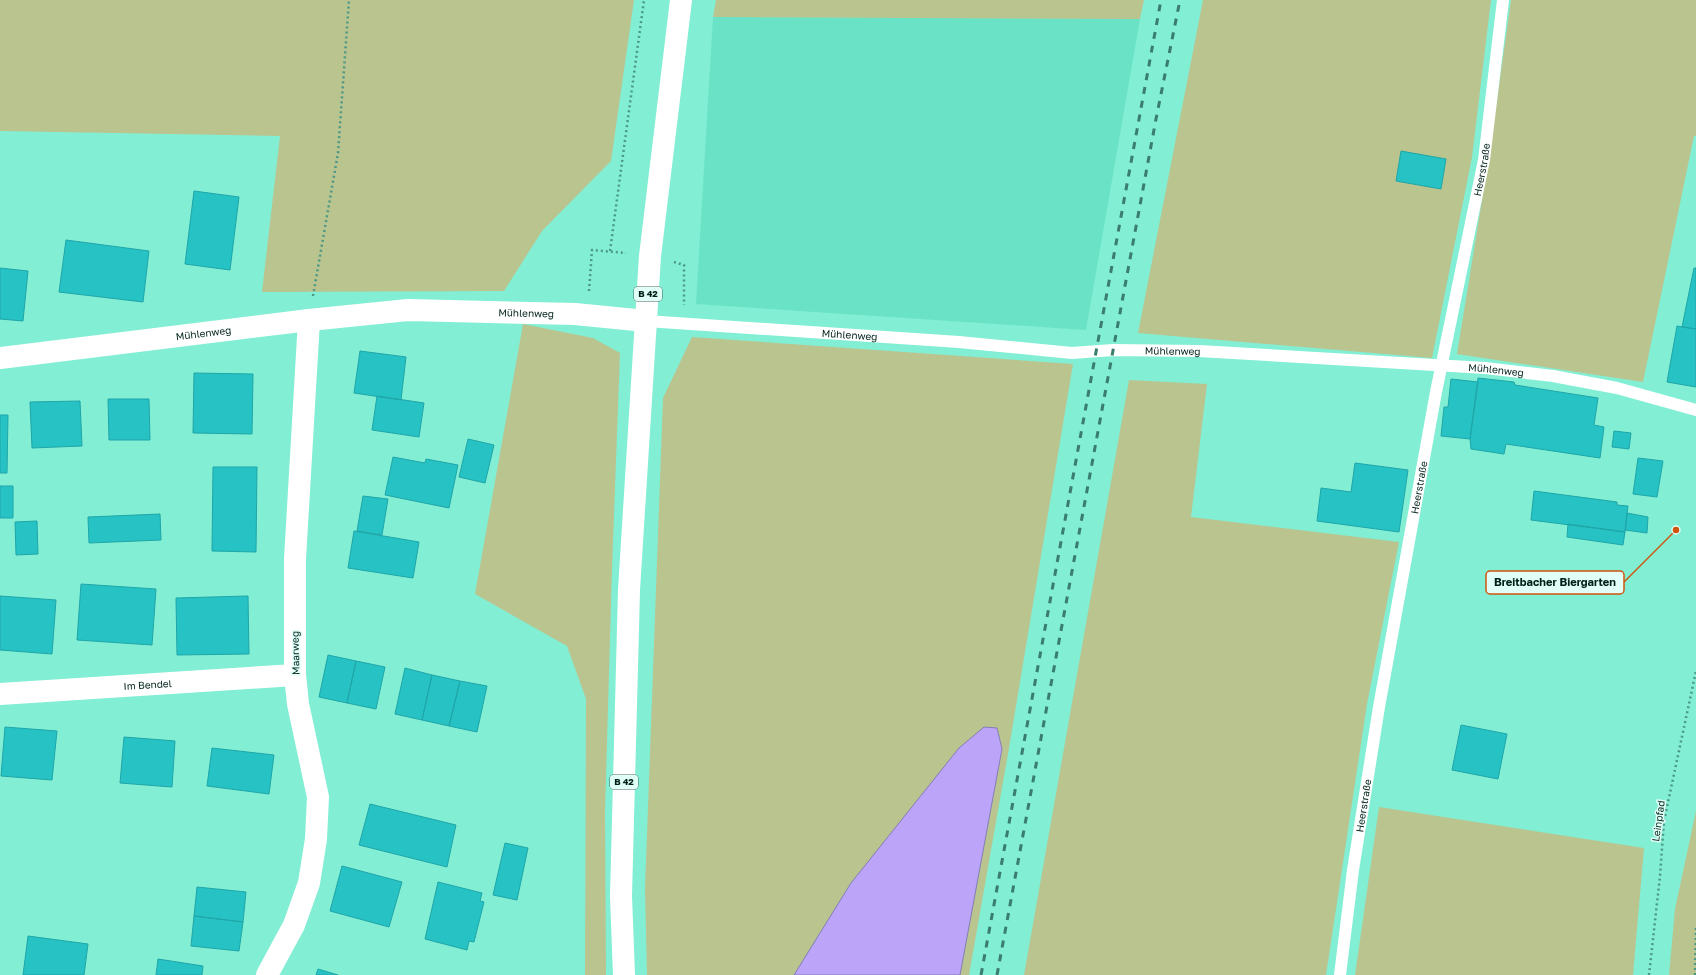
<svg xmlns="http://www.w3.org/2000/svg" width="1696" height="975" font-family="'Golos Text',sans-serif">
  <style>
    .built { fill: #6ae2c6 }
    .green { fill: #bac48f }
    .water { fill: #bca4f8; stroke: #847db6 }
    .building { fill: #26c2c4; stroke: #1fa6a8 }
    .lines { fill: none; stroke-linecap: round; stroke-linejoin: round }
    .path { stroke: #4b9886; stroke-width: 2.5; stroke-dasharray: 2 3; stroke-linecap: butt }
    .lane { stroke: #fff; stroke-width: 12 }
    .street { stroke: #fff; stroke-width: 22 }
    .primary { stroke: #fff; stroke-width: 22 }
    .rail { stroke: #3a7d6e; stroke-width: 3; stroke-dasharray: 7 7; stroke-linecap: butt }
    .labels { text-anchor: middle; stroke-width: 3; stroke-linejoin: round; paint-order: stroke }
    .shield { fill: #e2fff7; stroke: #44645d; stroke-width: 1 }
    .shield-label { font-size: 9px; font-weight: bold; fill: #00221b }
    .street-label { font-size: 10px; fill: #00221b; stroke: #e2fff7 }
    .leader { fill: none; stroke: #d1540e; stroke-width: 1.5 }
    .callout-dot { fill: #d1540e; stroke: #e2fff7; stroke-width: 1.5 }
    .callout { fill: #e2fff7; stroke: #d1540e; stroke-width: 1.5 }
    .callout-label { font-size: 11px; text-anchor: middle; font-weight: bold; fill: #00221b }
  </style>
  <rect width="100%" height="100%" fill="#82eed4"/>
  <path class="built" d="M713,17L1140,19L1086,330L696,304Z"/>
  <path class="green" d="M0,0H634L611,161L542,231L504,291L262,292L280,136L0,131Z
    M716,0H1144L1140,19L713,17Z
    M1203,0H1491L1472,157L1432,358L1138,333Z
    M1511,0H1696V136H1694L1643,382L1457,354L1489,157Z
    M523,324L593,338L620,353L612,569L605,811L606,975H585L586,699L567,646L475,594Z
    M692,337L1073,364L1009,748L969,975H960L1002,749L997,728L851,883L794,975H647L645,889L663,398Z
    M1129,380L1207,384L1191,517L1399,542L1367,704L1326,975H1024Z
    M1379,807L1644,848L1633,975H1355Z
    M1696,811V975H1669L1675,909Z"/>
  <path class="water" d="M984,727L997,728L1002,749L960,975H794L851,883L959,748Z"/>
  <path class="building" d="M1401,151L1446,159L1441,189L1396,181Z
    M194,191L239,197L230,270L185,264Z
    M66,240L149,251L143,302L59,292Z
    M0,268L28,271L23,321L0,319Z
    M1694,268H1696V329L1682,327Z
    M1677,326L1696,329V387L1667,382Z
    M360,351L406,357L401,400L354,393Z
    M194,373L253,374L252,434L193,433Z
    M1478,378L1514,382L1515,385L1598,398L1594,425L1604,427L1600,458L1506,444L1504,454L1471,449L1470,439Z
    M1451,379L1478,382L1470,439L1441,436L1444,407H1448Z
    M377,396L424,403L419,437L372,430Z
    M108,399H149L150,440H109Z
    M80,401L82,446L32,448L30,402Z
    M0,415H8L7,473H0Z
    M1614,431L1631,433L1629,449L1612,447Z
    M468,439L494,445L485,483L459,477Z
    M393,457L425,463L426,459L458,465L449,508L385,495Z
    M1638,458L1663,461L1657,497L1633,494Z
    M1355,463L1408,470L1399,532L1317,521L1321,488L1351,492Z
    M213,467H257L256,552L212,551Z
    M0,486H13V518H0Z
    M1534,491L1617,502V505L1628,506L1625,532L1531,520Z
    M363,496L388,499L382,535L357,531Z
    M1627,513L1648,517L1647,533L1625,530Z
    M160,514L161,540L89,543L88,517Z
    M37,521L38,554L16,555L15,522Z
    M1568,524L1625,532L1623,545L1567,537Z
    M354,531L419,542L413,578L348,568Z
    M81,584L156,589L152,645L77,640Z
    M0,596L56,600L52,654L0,650Z
    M248,596L249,654L177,655L176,598Z
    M328,655L356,661L347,703L319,697Z
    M356,661L385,667L376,709L347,703Z
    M405,668L432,675L422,720L395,714Z
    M432,675L460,681L449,726L422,720Z
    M460,681L487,686L477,732L449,726Z
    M1461,725L1507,734L1498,779L1452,770Z
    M5,727L57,731L52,780L1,776Z
    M124,737L175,741L172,787L120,783Z
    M212,748L274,755L269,794L207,786Z
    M370,804L456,825L447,867L359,845Z
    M505,843L528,848L517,900L493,895Z
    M342,866L402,882L389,927L330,911Z
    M438,882L482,893L480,901L484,902L474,942L469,941L467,950L425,939Z
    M197,887L246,892L243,922L194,916Z
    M194,916L243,922L239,951L191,946Z
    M28,936L88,944L84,975H23Z
    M158,959L203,966L202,975H156Z
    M318,969L338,975H316Z"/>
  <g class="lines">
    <path class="path" d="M610,251L644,0
      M674,262L684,265V305
      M589,291L592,250L626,253
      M313,296L338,153L349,0
      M1649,975L1660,876L1664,821L1696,671
      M1695,975L1696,928"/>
    <g class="lane">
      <path id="s1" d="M646,321L959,342L1072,353L1113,350L1199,351L1485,368L1553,376L1617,388L1696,410"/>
      <path id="s2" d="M1340,975L1353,870L1379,707L1436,392L1484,160L1503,0"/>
    </g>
    <g class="street">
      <path id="s3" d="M0,358L309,320L408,310L575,314L646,321"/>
      <path id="s4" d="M0,694L295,675"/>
      <path d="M267,975L294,925L309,883L316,839L318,797L298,704L295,675V559L309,320"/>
    </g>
    <path class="primary" d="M624,975L621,896L629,590L650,256L681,0"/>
    <path class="rail" d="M981,975L1161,0
      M997,975L1156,119L1180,0"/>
  </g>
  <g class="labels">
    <g class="shield">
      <rect x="634" y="287" width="28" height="14" rx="3"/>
      <rect x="610" y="775" width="28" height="14" rx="3"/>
    </g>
    <g class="shield-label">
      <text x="648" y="297">B 42</text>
      <text x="624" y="785">B 42</text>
    </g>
    <g class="street-label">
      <text dy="4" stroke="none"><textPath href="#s2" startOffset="818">Heerstraße</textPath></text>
      <text dy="4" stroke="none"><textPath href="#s3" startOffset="529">Mühlenweg</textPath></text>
      <text dy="4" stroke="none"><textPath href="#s3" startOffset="205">Mühlenweg</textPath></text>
      <text dy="4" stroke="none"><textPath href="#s1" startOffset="204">Mühlenweg</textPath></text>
      <text dy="4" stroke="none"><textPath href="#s1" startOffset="528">Mühlenweg</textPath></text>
      <text dy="4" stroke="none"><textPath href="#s1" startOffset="852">Mühlenweg</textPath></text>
      <text dy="4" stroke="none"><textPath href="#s2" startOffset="494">Heerstraße</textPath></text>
      <text transform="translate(295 653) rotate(-91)" y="4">Maarweg</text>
      <text dy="4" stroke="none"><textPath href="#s4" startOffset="148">Im Bendel</textPath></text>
      <text dy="4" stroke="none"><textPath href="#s2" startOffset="171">Heerstraße</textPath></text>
      <text transform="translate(1658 821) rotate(-82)" y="4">Leinpfad</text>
    </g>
  </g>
  <path class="leader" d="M1676 530L1624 582"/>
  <circle class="callout-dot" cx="1676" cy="530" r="4"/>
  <rect class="callout" x="1486" y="571" width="138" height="23" rx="4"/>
  <g class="callout-label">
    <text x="1555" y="586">Breitbacher Biergarten</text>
  </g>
</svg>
